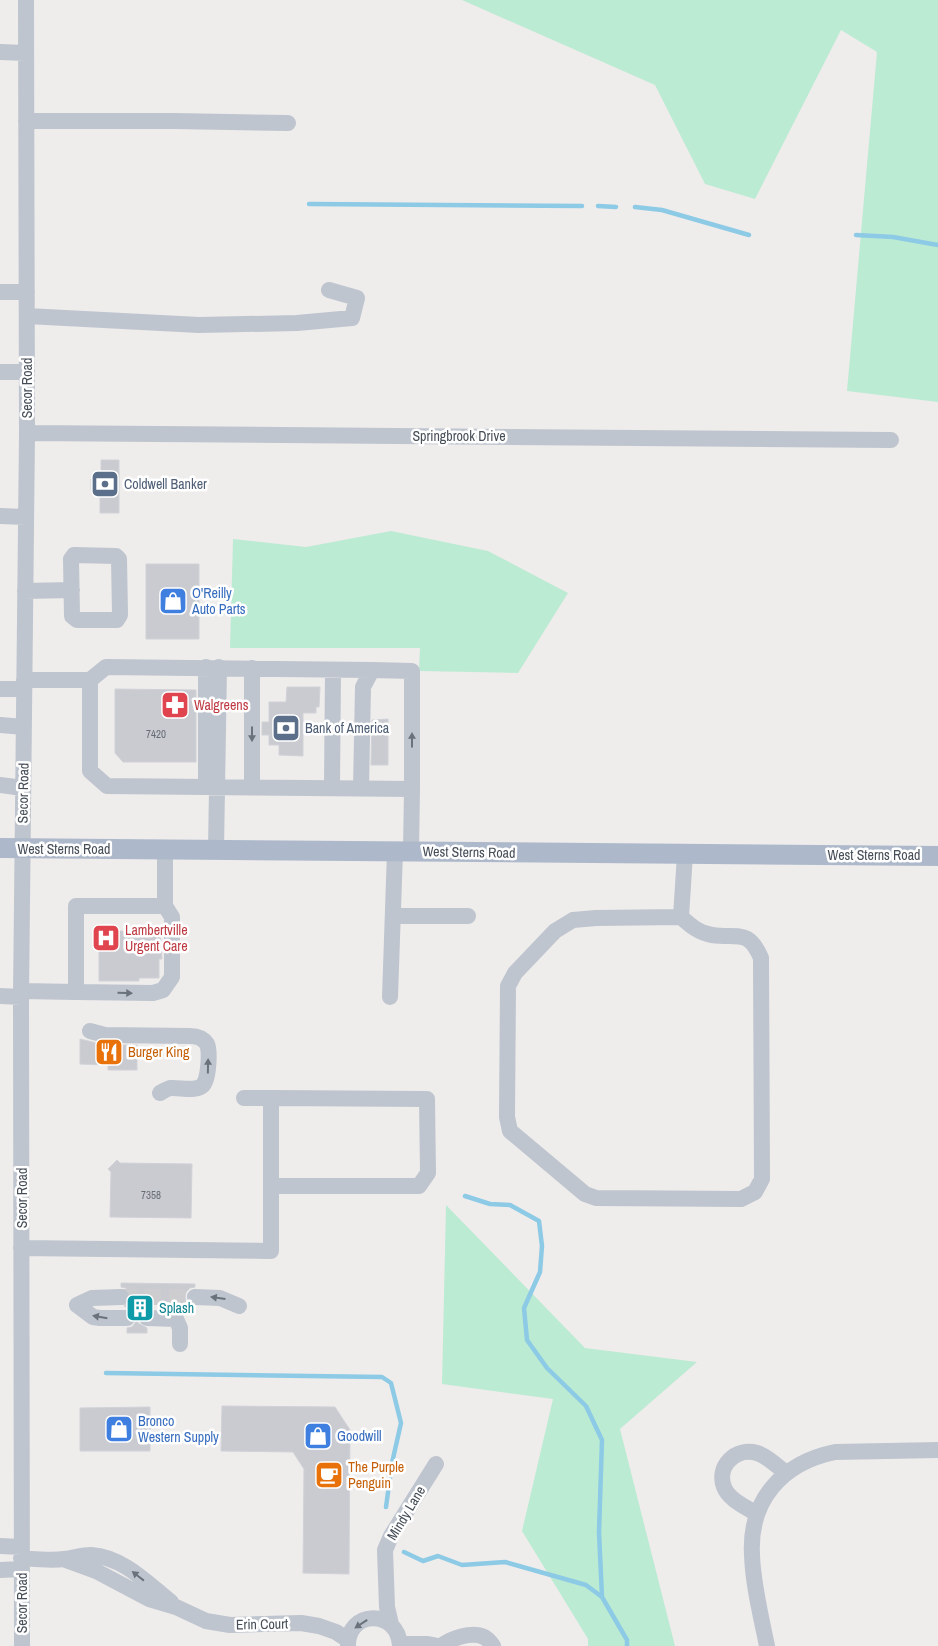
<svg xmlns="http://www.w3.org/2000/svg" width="938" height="1646" font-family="'Archivo Narrow',sans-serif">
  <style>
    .green { fill: #bcebd3 }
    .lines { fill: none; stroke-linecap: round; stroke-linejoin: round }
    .stream { stroke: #8ccae5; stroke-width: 4.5 }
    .building { fill: #cacbd1; stroke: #d0d2d8 }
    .minor-tunnel { stroke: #cdccce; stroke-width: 16; stroke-dasharray: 16 8; stroke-linecap: butt }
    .minor { stroke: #bec5ce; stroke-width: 16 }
    .major { stroke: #adb9ca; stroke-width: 20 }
    .oneway { fill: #6a727b }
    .labels { text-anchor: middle; stroke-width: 5; stroke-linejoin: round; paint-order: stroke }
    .number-label { font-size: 11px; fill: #676d76 }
    .street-label { font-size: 14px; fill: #464e58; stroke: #fff }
    .service-label { font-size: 14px; fill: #4e5e75; stroke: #fff; text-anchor: start }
    .shop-label { font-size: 14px; fill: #366cbe; stroke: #fff; text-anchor: start }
    .health-label { font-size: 14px; fill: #be3a42; stroke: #fff; text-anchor: start }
    .food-label { font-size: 14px; fill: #c56008; stroke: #fff; text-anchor: start }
    .culture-label { font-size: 14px; fill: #0d838f; stroke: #fff; text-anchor: start }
  </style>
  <rect width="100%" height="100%" fill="#efecec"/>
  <path class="green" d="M462,0H938V402L847,391L877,52L841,30L755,199L705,184L655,85Z
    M391,531L488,551L568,593L518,673L419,671L420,648H230L233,539L306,547Z
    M446,1205L585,1348L697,1362L620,1429L675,1646H588V1639L522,1531L553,1399L442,1384Z"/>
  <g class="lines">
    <path class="stream" d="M309,204L582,206
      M598,206L616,207
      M635,207L662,210L749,235
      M856,235L893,237L938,245
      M465,1196L490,1204L510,1205L539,1221L542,1246L540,1272L524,1308L527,1340L547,1368L586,1406L602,1440L599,1532L602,1597
      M106,1373L382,1377L391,1383L401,1423L392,1463L386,1507
      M404,1552L423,1561L438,1556L462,1565L505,1562L586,1585L602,1597L627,1640V1646"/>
  </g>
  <path class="building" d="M101,460H119V513H100V490H91V479H101Z
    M146,564H199V639H146Z
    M287,687H320L319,707H316V713H303V756L279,755V745H269V735H262V722H269V702H286Z
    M115,689L196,690V762H123L115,753Z
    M388,719V765H371L372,720Z
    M99,931H160L162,959H159V978H139V981H99Z
    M80,1039L105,1045H137V1070H108V1065L80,1064Z
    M117,1160L120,1163L192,1164L191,1218L110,1217L111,1172L108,1169Z
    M121,1283L195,1284V1287L190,1288L186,1292L185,1297L186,1302H152V1308L142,1309L137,1317L138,1323L147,1328V1333H127V1328L132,1327L135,1323L137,1318L132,1310L124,1306L130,1302L131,1296L126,1288L121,1287Z
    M222,1406L335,1407L350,1430L349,1574L303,1573L304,1469L293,1452L221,1451Z
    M150,1407V1451H80V1408Z"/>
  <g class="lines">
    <path class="minor-tunnel" d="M121,1297H195"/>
    <path class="minor" d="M0,52L26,53
      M26,121H174L288,123
      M0,292H27
      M27,316L199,325L297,323L352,318L357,298L329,290
      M0,372H27
      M27,433L891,440
      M0,516L26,517
      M74,555L116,556L119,559L120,615L117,620H77L72,616L71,559Z
      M25,591L72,590
      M24,680H90V771L107,786L412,789L411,851
      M90,680L106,667L372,670
      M0,689H24
      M0,725L24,727
      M206,779V667
      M0,785L23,788
      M252,787V668
      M332,787L333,670
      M361,788L363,687L372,670L412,671V789
      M216,850L219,667
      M393,916H468
      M681,917C691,926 699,933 712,935C738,939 748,928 761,958L762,1179L755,1192L741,1199L596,1198L585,1194L510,1131L507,1117L508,986L515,973L555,931L573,920L596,918L681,917L685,854
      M22,991L76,992V906H165V850
      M76,992L153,993L163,990L172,977V917L165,906
      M0,996L21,997
      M390,997L395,851
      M90,1031L105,1035L190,1036C196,1036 203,1038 207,1044C210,1051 209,1081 202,1086C193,1092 180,1087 170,1088C167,1089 163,1091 160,1093
      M271,1098L427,1099L428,1173L419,1186H271
      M21,1248L271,1251V1098H244
      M121,1297L92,1298L77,1305L93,1317L100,1318H127
      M195,1297L220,1298L239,1306
      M147,1318L176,1319L180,1328V1344
      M757,1514C746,1507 729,1500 724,1487C716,1466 736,1447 757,1453C767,1456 777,1466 786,1473
      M0,1546L21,1547
      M21,1558C35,1559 51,1561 64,1559C74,1558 81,1555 91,1555C123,1557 147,1583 171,1602
      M63,1559L96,1571L149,1599L176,1607L206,1621L230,1625L301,1623L319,1626L336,1632L348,1640
      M0,1570L21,1569
      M391,1624L387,1607L385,1550L391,1536L436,1464
      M400,1644H428L438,1646
      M22,1646L21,997L27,433L26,0
      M348,1646C347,1610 398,1608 400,1646
      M441,1646C452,1638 472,1631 484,1637C488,1639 491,1643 493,1646
      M767,1646C761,1616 753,1585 752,1555C749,1500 782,1463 835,1452L938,1450"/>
    <path class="major" d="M0,848L938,856"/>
  </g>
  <defs><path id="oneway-solid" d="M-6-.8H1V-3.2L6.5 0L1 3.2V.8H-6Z" transform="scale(1.25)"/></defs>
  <g class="oneway">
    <use href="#oneway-solid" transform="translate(252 734) rotate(90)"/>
    <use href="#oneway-solid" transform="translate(412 740) rotate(-90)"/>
    <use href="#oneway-solid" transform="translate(125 993) rotate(1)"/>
    <use href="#oneway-solid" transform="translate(208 1066) rotate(-89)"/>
    <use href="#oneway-solid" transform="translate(218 1298) rotate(-172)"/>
    <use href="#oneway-solid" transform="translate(100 1317) rotate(-170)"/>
    <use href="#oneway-solid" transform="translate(138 1576) rotate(-142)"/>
    <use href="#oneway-solid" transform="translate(361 1624) rotate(147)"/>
  </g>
  <defs>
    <symbol id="bank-square" viewBox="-11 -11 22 22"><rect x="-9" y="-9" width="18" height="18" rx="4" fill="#5c6f8a" stroke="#fff"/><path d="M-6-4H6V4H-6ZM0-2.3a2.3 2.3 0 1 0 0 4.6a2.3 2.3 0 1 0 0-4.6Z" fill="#fff"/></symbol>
    <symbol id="shop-square" viewBox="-11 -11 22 22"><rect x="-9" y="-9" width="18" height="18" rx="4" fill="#3f7fe0" stroke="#fff"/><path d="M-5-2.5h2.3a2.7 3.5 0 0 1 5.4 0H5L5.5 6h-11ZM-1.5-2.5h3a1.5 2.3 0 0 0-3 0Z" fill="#fff"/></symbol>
    <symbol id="pharmacy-square" viewBox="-11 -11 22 22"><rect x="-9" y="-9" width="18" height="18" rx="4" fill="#e0444e" stroke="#fff"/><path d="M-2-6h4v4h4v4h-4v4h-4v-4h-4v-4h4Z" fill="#fff"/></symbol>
    <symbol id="hospital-square" viewBox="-11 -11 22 22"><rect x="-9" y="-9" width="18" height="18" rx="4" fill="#e0444e" stroke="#fff"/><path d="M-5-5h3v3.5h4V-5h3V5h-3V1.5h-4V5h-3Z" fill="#fff"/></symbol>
    <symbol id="restaurant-square" viewBox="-11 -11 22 22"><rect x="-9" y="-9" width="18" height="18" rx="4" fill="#e8710a" stroke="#fff"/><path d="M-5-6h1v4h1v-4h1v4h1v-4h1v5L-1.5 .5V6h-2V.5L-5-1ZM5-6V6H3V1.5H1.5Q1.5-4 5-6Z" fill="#fff"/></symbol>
    <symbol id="building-square" viewBox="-11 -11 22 22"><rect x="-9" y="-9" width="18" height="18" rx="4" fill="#0f9aa8" stroke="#fff"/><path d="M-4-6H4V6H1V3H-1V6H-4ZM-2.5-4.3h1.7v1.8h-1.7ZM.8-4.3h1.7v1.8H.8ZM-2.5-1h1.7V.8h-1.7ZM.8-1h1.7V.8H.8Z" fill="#fff"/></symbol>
    <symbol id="cafe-square" viewBox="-11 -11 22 22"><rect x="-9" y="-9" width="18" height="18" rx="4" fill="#e8710a" stroke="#fff"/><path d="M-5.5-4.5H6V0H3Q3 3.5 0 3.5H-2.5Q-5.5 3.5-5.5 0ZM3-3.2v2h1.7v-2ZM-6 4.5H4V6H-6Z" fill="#fff"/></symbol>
  </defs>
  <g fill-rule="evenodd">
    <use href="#bank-square" x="89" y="468" width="32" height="32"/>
    <use href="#shop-square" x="157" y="585" width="32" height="32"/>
    <use href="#pharmacy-square" x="159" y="689" width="32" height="32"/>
    <use href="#bank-square" x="270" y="712" width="32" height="32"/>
    <use href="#hospital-square" x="90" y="922" width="32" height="32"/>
    <use href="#restaurant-square" x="93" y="1036" width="32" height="32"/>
    <use href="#building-square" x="124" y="1292" width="32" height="32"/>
    <use href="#shop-square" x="103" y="1413" width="32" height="32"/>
    <use href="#shop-square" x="302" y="1420" width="32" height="32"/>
    <use href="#cafe-square" x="313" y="1459" width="32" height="32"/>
  </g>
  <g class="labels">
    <g class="number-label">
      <text x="156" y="738">7420</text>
      <text x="151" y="1199">7358</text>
    </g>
    <g class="street-label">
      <text transform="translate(27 388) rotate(-90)" y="5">Secor Road</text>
      <text x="459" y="441">Springbrook Drive</text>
      <text transform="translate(23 793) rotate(-89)" y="5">Secor Road</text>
      <text x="64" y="854">West Sterns Road</text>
      <text transform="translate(469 852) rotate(1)" y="5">West Sterns Road</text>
      <text x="874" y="860">West Sterns Road</text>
      <text transform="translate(22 1198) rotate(-90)" y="5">Secor Road</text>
      <text transform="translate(406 1513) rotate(-59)" y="5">Mindy Lane</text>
      <text transform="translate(22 1603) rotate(-90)" y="5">Secor Road</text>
      <text transform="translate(262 1624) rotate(-1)" y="5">Erin Court</text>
    </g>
    <g class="service-label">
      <text x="124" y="489">Coldwell Banker</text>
      <text x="305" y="733">Bank of America</text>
    </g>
    <g class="shop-label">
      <text x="192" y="598">O'Reilly<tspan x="192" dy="16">Auto Parts</tspan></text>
      <text x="138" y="1426">Bronco<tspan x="138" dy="16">Western Supply</tspan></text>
      <text x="337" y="1441">Goodwill</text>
    </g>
    <g class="health-label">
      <text x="194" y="710">Walgreens</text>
      <text x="125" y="935">Lambertville<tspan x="125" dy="16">Urgent Care</tspan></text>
    </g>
    <g class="food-label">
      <text x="128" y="1057">Burger King</text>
      <text x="348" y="1472">The Purple<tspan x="348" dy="16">Penguin</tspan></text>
    </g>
    <g class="culture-label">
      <text x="159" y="1313">Splash</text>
    </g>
  </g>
</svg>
